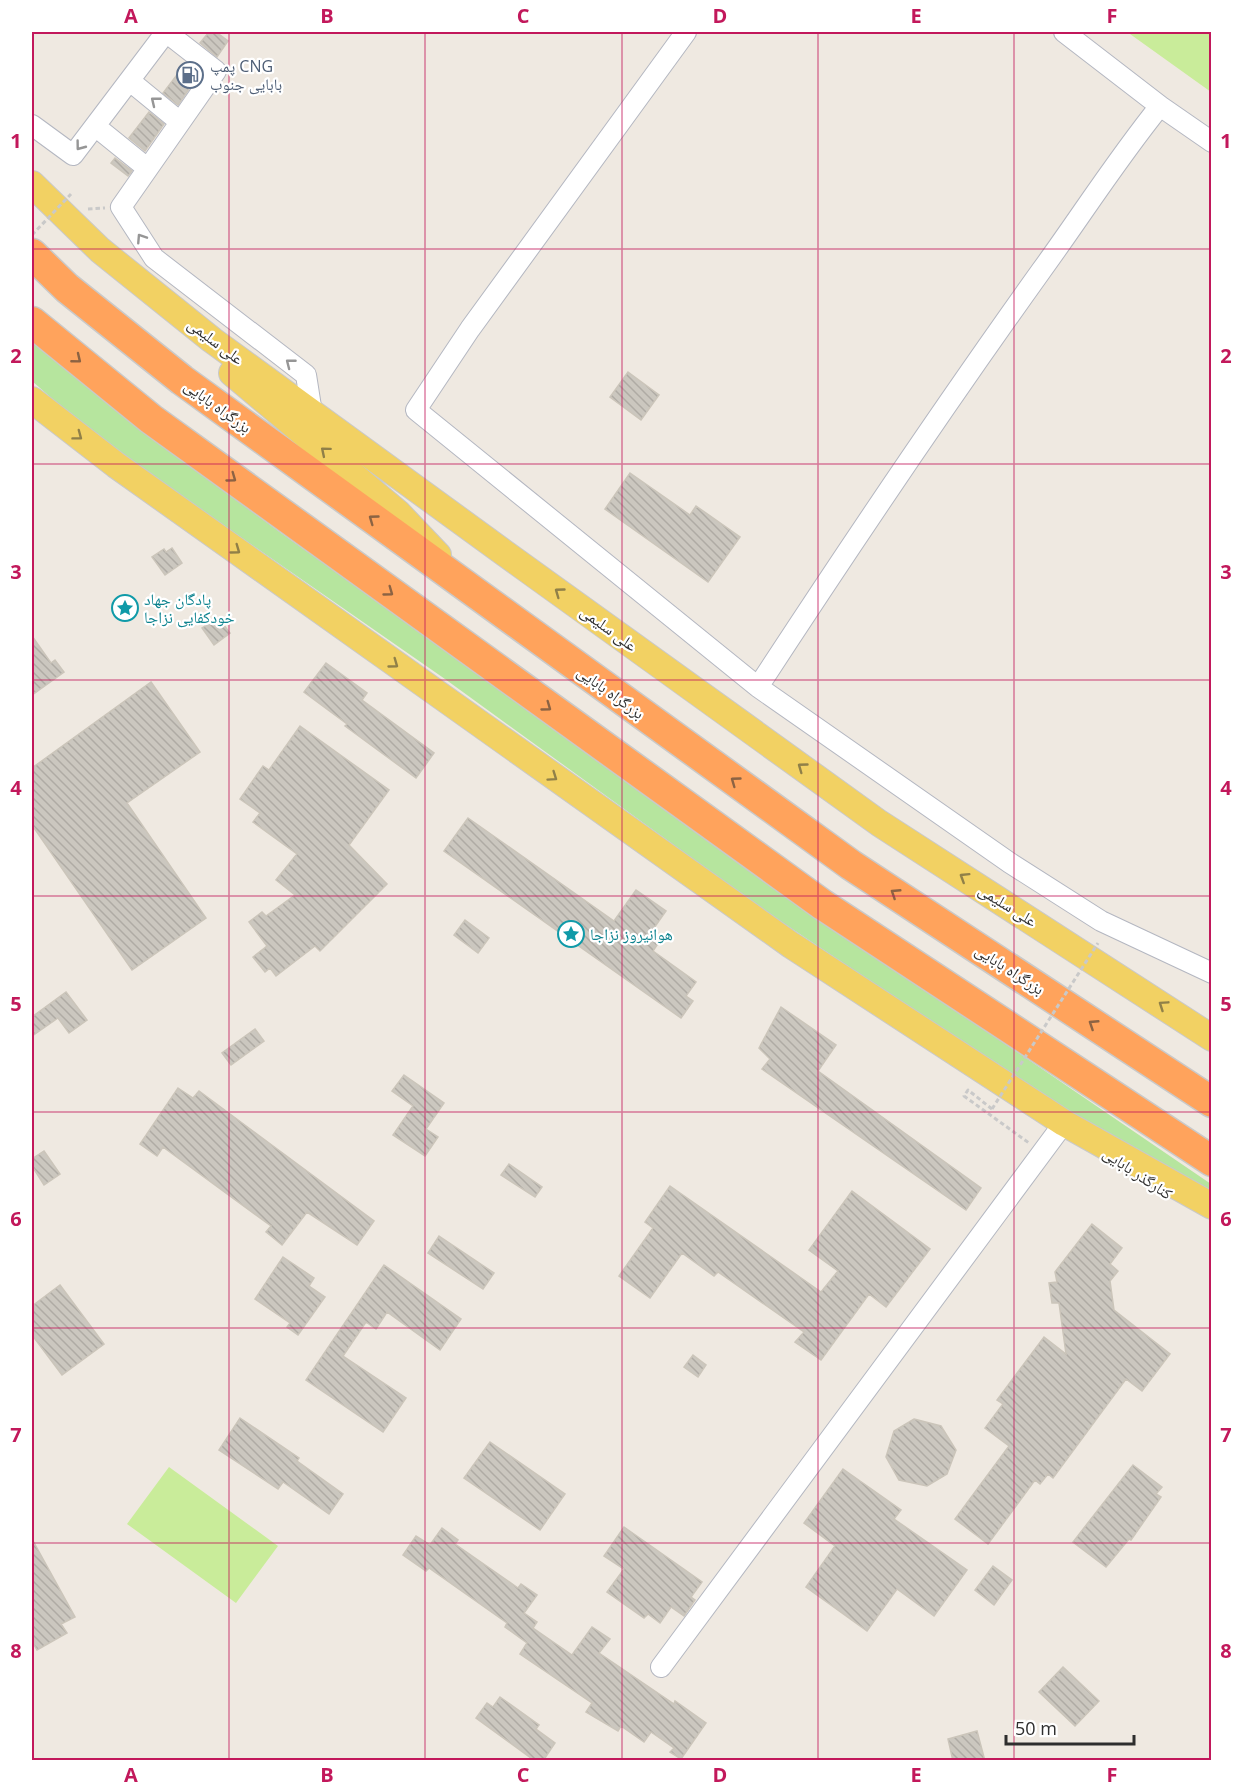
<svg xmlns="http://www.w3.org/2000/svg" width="1243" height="1792" font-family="'Open Sans','Noto Naskh Arabic',sans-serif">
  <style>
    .grass { fill: #b6e59e }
    .pitch { fill: #c9ec9a }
    .building { fill: url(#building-back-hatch); stroke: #cbc5ba; stroke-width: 1.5 }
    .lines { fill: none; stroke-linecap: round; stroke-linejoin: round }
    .minor-casing { stroke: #b4b7c1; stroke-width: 22 }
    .major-casing { stroke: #c9c9c9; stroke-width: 28 }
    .highway-casing { stroke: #c9c9c9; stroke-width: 33 }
    .path { stroke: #c9c9c9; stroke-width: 3; stroke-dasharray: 4.5 3; stroke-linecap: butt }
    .minor { stroke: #fff; stroke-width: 20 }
    .major { stroke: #f2d163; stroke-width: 26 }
    .highway { stroke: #ffa35c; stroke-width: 30 }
    .path-bridge { stroke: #c9c9c9; stroke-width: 3; stroke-dasharray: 4.5 3; stroke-linecap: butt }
    .oneway { stroke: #969696 }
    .oneway2 { stroke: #8c6343 }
    .oneway3 { stroke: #908048 }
    .grid { fill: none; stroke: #c2185b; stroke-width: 1.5; stroke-opacity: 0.55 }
    .labels { text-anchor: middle; stroke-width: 4.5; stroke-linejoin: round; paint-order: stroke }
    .service-label { font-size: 16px; fill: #4e5e75; stroke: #fff; text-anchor: start }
    .street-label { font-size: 16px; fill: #2e2e2e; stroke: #fff }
    .culture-label { font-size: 16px; fill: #0d838f; stroke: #fff; text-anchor: start }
    .neatline { fill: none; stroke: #c2185b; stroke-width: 2 }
    .grid-label { font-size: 20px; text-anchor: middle; font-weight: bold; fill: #c2185b }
  </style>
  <defs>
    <pattern id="building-back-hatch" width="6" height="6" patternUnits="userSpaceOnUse" patternTransform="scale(1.5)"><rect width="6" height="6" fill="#cbc7bf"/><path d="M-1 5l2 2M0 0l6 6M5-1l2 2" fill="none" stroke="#afaba4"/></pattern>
  </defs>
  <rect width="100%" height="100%" fill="#efe9e1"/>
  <path class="grass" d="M32,337L184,461L281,533L948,1005L1211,1184V1200L1129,1154L758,906L445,679L157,479L72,416L32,381Z"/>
  <path class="pitch" d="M1132,32H1211V92L1130,34Z
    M169,1467L278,1546L236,1603L127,1524Z"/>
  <path class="building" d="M209,32H216L228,41L217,57L200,43Z
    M186,63L200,73L178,105L163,93Z
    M149,112L164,124L145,151L129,138Z
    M115,158L132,171L128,176L111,163Z
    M628,372L659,395L641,420L610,397Z
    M630,473L690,515L696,506L740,537L708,582L605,509Z
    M172,548L182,563L165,575L152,557L164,549L166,552Z
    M199,617L223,624L230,633L214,645L202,628L205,626Z
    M32,636L51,663L55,660L64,672L32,695Z
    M326,663L367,693L362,700L434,753L416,778L345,726L347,724L304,692Z
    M151,682L200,752L127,803L206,918L132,970L32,825V768Z
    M300,726L389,790L349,845L387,884L320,951L315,946L276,976L270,968L265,972L253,957L267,946L249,922L262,912L266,916L295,895L276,880L297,854L253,822L260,813L240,799L263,766L269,770Z
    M468,818L614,921L636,890L666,911L649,935L659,942L653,951L696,982L686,996L693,1001L681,1018L444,851Z
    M465,920L489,938L478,953L454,935Z
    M66,992L87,1020L69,1033L58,1018L32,1036V1017Z
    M781,1007L836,1045L818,1071L981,1188L966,1210L762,1069L770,1059L759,1048Z
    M255,1029L264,1041L231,1065L222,1053Z
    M404,1075L444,1103L426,1129L438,1137L425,1156L393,1135L413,1106L392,1091Z
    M178,1088L193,1098L199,1091L374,1221L357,1245L307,1212L282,1245L266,1232L271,1226L163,1147L157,1156L140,1144Z
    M44,1151L60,1174L44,1185L32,1166V1159Z
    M509,1164L542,1187L535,1197L501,1175Z
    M670,1186L821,1292L838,1271L809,1250L852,1191L930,1249L886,1307L869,1294L821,1360L795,1342L804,1332L718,1272L714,1276L682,1253L650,1298L619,1276L653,1228L645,1222Z
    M1092,1224L1122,1248L1110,1264L1118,1271L1110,1281L1114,1310L1170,1354L1142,1391L1126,1379L1053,1478L1048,1474L1040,1484L1035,1480L988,1544L955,1519L1009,1446L985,1428L1003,1404L997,1400L1044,1337L1066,1354L1059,1303H1052L1049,1283L1057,1282L1055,1272Z
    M439,1236L494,1273L483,1289L428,1253Z
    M283,1257L314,1278L309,1286L325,1297L298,1335L287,1327L290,1323L255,1299Z
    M384,1265L461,1319L440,1350L387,1312L376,1329L366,1322L343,1356L406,1398L383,1432L306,1380Z
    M60,1285L104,1344L62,1375L32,1335V1306Z
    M693,1355L706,1365L698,1377L684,1367Z
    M240,1418L299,1458L297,1461L343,1494L329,1514L283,1482L278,1489L219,1450Z
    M914,1419L941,1426L956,1450L947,1474L927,1486L899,1480L886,1457L894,1431Z
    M490,1442L565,1494L540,1530L464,1478Z
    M1133,1465L1162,1487L1156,1494L1161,1497L1131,1540L1129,1539L1106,1567L1073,1542Z
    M843,1469L901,1510L894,1519L967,1570L934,1616L897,1589L867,1631L806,1587L835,1546L804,1523Z
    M624,1527L702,1582L691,1597L695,1600L684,1616L671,1607L660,1623L648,1614L644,1618L607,1592L624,1569L604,1556Z
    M442,1528L458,1540L455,1544L518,1588L521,1584L537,1595L524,1613L537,1622L533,1628L572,1655L592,1627L610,1639L599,1653L674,1704L675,1701L706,1723L681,1759L670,1752L674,1748L651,1732L644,1742L621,1726L618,1731L586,1712L592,1703L520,1654L527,1643L505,1627L507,1623L429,1568L426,1571L403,1555L416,1536L430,1545Z
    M32,1539L75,1617L61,1624L67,1633L37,1650L32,1641Z
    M993,1566L1012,1580L994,1605L975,1590Z
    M1063,1667L1099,1701L1075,1726L1039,1692Z
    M500,1697L539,1725L536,1729L555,1743L543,1761H535L476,1718L487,1703L493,1707Z
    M977,1731L985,1761H953L948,1739Z"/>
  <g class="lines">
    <defs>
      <path id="minor" d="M686,32L470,329L416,410L758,687
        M1064,32L1160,106
        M130,81L180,122
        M32,125L73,155L166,32L216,71L121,207L154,258L306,375L312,413
        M95,126L147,168
        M1212,142L1160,106C1117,159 1081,216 1041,271C943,408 850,546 758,687L1010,863L1101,921L1212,973
        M661,1667L1064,1123"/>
      <path id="major" d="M32,184L100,250L212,340L503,552L879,823L1212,1038
        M232,373L398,513L438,555
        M32,400L116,465L791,945L1064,1123L1212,1206"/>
      <path id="highway" d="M32,254L67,288L182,380L851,865L1212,1102
        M32,322L151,419L823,905L1212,1161"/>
    </defs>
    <use href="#minor" class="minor-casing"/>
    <use href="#major" class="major-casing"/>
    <use href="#highway" class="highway-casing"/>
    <path class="path" d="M88,209L105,208
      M992,1109L968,1090L964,1096L1029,1143"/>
    <use href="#minor" class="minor"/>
    <use href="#major" class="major"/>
    <use href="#highway" class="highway"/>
    <path class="path-bridge" d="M32,235L71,194
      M992,1109L1098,943"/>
  </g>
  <defs><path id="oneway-chevron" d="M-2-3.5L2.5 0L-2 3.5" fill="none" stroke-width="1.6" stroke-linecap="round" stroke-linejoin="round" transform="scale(1.5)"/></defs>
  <g class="oneway">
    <use href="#oneway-chevron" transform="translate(155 101) rotate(-141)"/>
    <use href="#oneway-chevron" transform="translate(80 146) rotate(127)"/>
    <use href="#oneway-chevron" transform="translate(141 238) rotate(-123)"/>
    <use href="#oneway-chevron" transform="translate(290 363) rotate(-142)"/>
  </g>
  <g class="oneway2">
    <use href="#oneway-chevron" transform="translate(77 359) rotate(39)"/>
    <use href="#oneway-chevron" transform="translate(232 478) rotate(36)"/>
    <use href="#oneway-chevron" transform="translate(373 519) rotate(-144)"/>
    <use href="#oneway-chevron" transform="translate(389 592) rotate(36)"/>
    <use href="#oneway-chevron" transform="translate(547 707) rotate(36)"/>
    <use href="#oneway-chevron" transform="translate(735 781) rotate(-144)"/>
    <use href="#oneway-chevron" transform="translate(895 893) rotate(-147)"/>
    <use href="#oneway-chevron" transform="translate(1093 1024) rotate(-147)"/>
  </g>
  <g class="oneway3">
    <use href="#oneway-chevron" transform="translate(78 436) rotate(37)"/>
    <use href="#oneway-chevron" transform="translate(325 451) rotate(-140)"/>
    <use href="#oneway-chevron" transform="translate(236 550) rotate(36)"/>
    <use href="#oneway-chevron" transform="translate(559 592) rotate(-144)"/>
    <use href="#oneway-chevron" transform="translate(394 664) rotate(36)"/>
    <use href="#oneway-chevron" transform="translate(802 767) rotate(-144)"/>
    <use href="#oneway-chevron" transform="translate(553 777) rotate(35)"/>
    <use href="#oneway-chevron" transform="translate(964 877) rotate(-148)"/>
    <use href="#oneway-chevron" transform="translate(1163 1005) rotate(-146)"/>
  </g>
  <path class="grid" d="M229,32V1760M425,32V1760M622,32V1760M818,32V1760M1014,32V1760M32,249H1212M32,464H1212M32,680H1212M32,896H1212M32,1112H1212M32,1328H1212M32,1543H1212"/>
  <defs>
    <symbol id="fuel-ring" viewBox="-11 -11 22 22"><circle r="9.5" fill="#fff" stroke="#5c6f8a" stroke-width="1.5"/><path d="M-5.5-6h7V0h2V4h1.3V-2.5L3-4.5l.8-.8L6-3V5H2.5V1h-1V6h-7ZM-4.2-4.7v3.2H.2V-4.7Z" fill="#5c6f8a"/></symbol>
    <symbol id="sight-ring" viewBox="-11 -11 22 22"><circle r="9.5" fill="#fff" stroke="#0f9aa8" stroke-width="1.5"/><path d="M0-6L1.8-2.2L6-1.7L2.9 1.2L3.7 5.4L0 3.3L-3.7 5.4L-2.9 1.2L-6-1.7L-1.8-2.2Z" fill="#0f9aa8"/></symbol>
  </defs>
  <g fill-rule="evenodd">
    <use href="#fuel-ring" x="175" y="60" width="30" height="30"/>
    <use href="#sight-ring" x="110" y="593" width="30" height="30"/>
    <use href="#sight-ring" x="556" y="919" width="30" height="30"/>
  </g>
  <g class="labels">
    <g class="service-label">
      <text x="210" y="72">پمپ CNG<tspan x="210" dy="18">بابایی جنوب</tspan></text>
    </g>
    <g class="street-label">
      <text transform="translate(216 341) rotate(37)" y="6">علی سلیمی</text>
      <text transform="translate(218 406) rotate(36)" y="6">بزرگراه بابایی</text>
      <text transform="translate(609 628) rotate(36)" y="6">علی سلیمی</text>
      <text transform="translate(611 692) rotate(36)" y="6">بزرگراه بابایی</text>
      <text transform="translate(1008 905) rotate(32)" y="6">علی سلیمی</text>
      <text transform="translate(1010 969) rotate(33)" y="6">بزرگراه بابایی</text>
      <text transform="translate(1138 1173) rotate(34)" y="6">کنارگذر بابایی</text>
    </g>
    <g class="culture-label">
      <text x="144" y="605">پادگان جهاد<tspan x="144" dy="18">خودکفایی نزاجا</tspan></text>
      <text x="590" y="940">هوانیروز نزاجا</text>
    </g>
  </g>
  <rect width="1243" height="1792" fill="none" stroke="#ffffff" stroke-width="66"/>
  <path d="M1006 1735v9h128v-9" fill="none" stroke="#2e2e2e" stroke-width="3"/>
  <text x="1015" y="1735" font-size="18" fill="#2e2e2e" stroke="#ffffff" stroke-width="4.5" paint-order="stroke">50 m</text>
  <rect x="33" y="33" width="1177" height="1726" class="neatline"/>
  <g class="grid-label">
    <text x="131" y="23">A</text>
    <text x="327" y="23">B</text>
    <text x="523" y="23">C</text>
    <text x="720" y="23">D</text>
    <text x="916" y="23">E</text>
    <text x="1112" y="23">F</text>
    <text x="16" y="148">1</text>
    <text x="1226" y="148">1</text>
    <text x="16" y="363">2</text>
    <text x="1226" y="363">2</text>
    <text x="16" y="579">3</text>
    <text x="1226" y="579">3</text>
    <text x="16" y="795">4</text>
    <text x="1226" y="795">4</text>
    <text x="16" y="1011">5</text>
    <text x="1226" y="1011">5</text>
    <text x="16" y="1226">6</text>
    <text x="1226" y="1226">6</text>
    <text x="16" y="1442">7</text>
    <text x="1226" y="1442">7</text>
    <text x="16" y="1658">8</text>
    <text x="1226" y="1658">8</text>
    <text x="131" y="1782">A</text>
    <text x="327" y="1782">B</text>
    <text x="523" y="1782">C</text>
    <text x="720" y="1782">D</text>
    <text x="916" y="1782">E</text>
    <text x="1112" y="1782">F</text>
  </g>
</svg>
